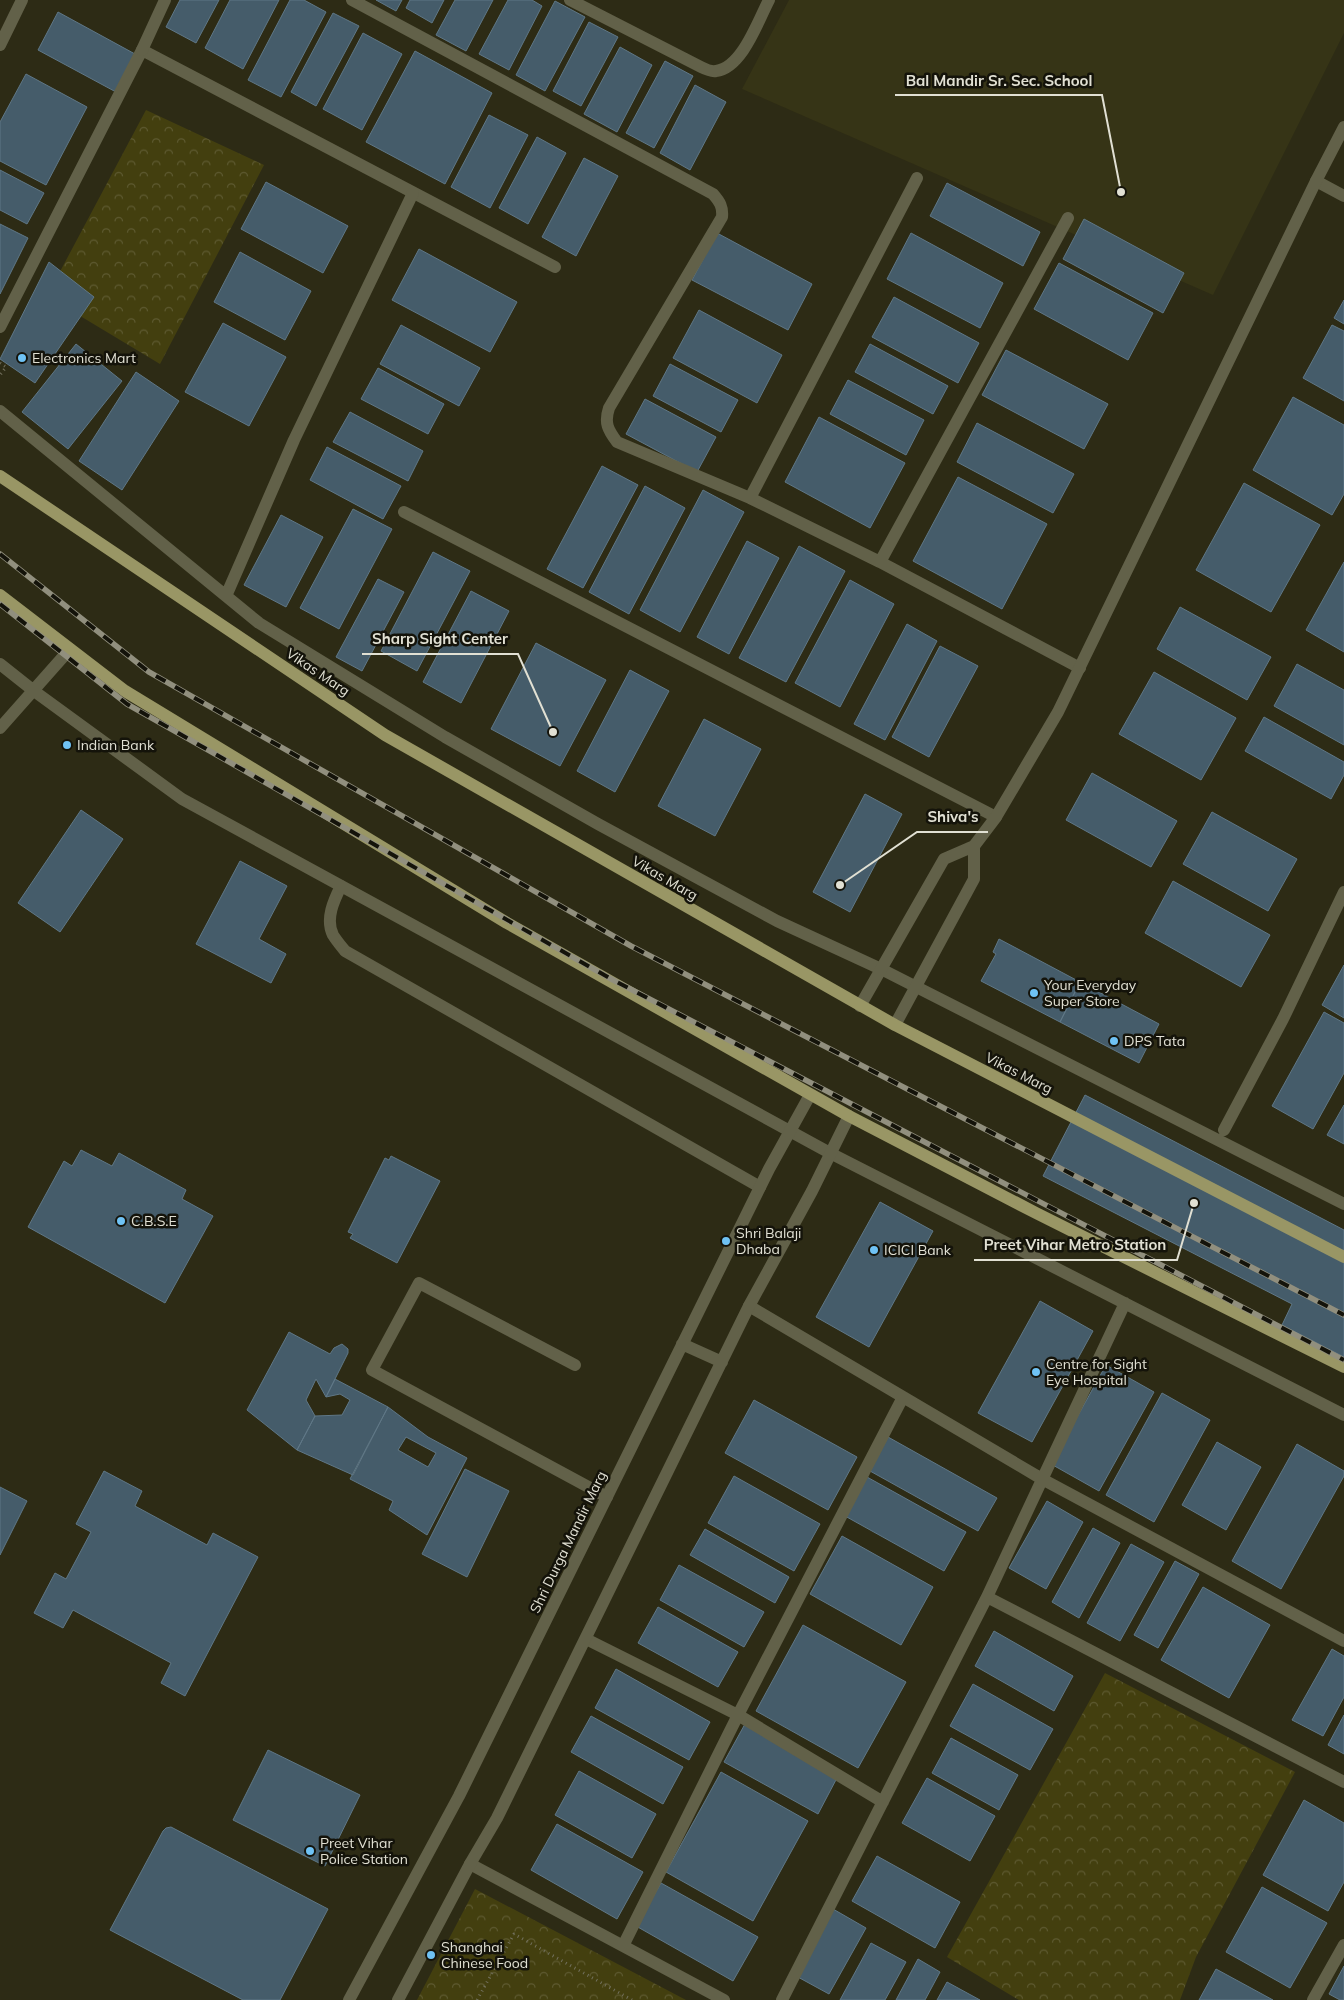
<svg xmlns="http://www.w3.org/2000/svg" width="1344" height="2000" font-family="Mulish,sans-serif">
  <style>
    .built { fill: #363416 }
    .park { fill: url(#park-crowns) }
    .building { fill: #455c6a; stroke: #5f7786; fill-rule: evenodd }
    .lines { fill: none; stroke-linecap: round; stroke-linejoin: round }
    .path { stroke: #73715e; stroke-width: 3; stroke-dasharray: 1 4; stroke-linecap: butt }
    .service { stroke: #626149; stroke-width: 12 }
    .minor { stroke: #626149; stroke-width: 12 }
    .tertiary { stroke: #626149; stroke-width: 12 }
    .primary { stroke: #999665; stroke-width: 12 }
    .rail-casing { stroke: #918f7e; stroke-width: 5.5 }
    .rail { stroke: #14130a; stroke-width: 4; stroke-dasharray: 11; stroke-linecap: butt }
    .poi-dot { fill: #6fc2f4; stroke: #14130a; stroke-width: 2 }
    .labels { text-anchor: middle; stroke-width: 5; stroke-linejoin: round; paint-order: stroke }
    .poi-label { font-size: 14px; fill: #e1e0d3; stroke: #14130a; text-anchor: start }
    .street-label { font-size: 14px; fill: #e1e0d3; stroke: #14130a }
    .leader { fill: none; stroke: #e1e0d3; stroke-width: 2 }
    .callout-dot { fill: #e1e0d3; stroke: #14130a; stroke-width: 2 }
    .callout-label { font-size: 15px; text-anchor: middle; font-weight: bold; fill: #e1e0d3; stroke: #14130a; stroke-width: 5; stroke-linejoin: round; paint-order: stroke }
  </style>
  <defs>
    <pattern id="park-crowns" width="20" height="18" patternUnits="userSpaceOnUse" patternTransform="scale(1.25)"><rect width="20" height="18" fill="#433f0f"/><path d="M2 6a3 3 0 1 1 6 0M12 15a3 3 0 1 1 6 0" fill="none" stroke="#5e5a31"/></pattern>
  </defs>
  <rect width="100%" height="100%" fill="#2d2b15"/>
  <path class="built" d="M789,0H1344V33L1213,295L742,89Z"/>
  <path class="park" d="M146,110L264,165L160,364L47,296Z
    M1105,1673L1295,1772L1196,1957L1180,2000H1019L947,1957Z
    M475,1889L686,2000H417Z"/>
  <path class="building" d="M180,0H219L196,43L166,27Z
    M230,0H279L243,69L205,48Z
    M290,0H304L326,12L281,97L248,80Z
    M376,0H402L396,11Z
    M410,0H444L432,23L406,8Z
    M455,0H493L466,51L436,35Z
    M508,0H532L542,6L509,70L479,54Z
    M555,1L585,17L545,91L516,75Z
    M58,12L135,54L116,92L38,50Z
    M333,13L359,26L316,106L291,92Z
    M589,22L618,37L581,106L553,91Z
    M363,33L402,54L362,130L323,109Z
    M620,47L652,65L617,132L584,114Z
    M415,51L492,93L445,184L366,142Z
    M665,61L693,76L654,148L626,133Z
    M26,74L87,107L46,185L0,161V122Z
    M695,85L726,102L690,170L660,153Z
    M489,115L528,135L490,208L451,187Z
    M537,137L566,153L528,224L499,208Z
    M584,158L618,176L576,256L542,237Z
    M0,170L44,193L27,224L0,210Z
    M266,182L348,226L323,273L241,229Z
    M947,183L1040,232L1023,266L930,216Z
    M1084,219L1184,273L1163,313L1063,259Z
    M0,224L28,238L0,294Z
    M717,233L812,284L788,330L692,280Z
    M911,233L1003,283L980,328L887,279Z
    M419,249L517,302L490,352L392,300Z
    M240,252L311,291L285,340L214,302Z
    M49,262L94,297L35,383L0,359Z
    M1059,263L1153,313L1128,360L1034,309Z
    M894,297L979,343L958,383L872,337Z
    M1344,300V324L1334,318Z
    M699,310L782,355L757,403L673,358Z
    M223,323L286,357L249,426L185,392Z
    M401,325L480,368L459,406L380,364Z
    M1332,325L1344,331V401L1303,378Z
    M76,344L122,381L68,449L22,412Z
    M870,344L948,386L933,414L855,372Z
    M1006,350L1108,404L1084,449L982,395Z
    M670,364L738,400L721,432L653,396Z
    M378,368L444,404L428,434L361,399Z
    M136,372L179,401L122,490L79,461Z
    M848,380L924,420L906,455L830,414Z
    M1293,397L1344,425V494L1332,515L1253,470Z
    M645,399L716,437L697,472L626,434Z
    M350,412L423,451L408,481L333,442Z
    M819,417L905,463L870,528L785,482Z
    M977,423L1074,474L1053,513L957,462Z
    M327,447L401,486L383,519L310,480Z
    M602,466L638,485L583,588L547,569Z
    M958,477L1047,524L1002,609L913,561Z
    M1244,483L1320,525L1271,612L1196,570Z
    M645,486L685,508L629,614L589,592Z
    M703,490L744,512L680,632L640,610Z
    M353,509L392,529L339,629L300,608Z
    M281,515L323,537L286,607L244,585Z
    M747,541L779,558L729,654L697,637Z
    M799,546L845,571L786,682L739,658Z
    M433,552L470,571L417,671L381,651Z
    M1344,562V652L1306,630Z
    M378,579L404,592L362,671L336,657Z
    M850,580L894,604L840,707L795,683Z
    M471,591L509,611L461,703L423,682Z
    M1180,607L1271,657L1247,700L1157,649Z
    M907,624L937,641L885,740L854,724Z
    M536,643L606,680L560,766L491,729Z
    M940,646L978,666L929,757L892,737Z
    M1297,664L1344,690V745L1274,706Z
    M630,670L669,691L615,792L577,771Z
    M1154,672L1236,718L1201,780L1119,734Z
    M1264,717L1344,762V775L1331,799L1245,751Z
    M704,719L761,749L715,836L658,806Z
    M1092,773L1177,821L1151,867L1066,820Z
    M865,794L902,814L850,912L813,892Z
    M81,810L123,839L60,932L18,903Z
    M1212,812L1297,859L1268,911L1183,864Z
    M240,861L287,886L259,939L286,954L271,983L196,944Z
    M1173,881L1270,935L1241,987L1145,933Z
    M999,939L1080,982L1060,1022L981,981L996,954L993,952Z
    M1344,965V1018L1322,1005Z
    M1080,982L1159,1024L1139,1063L1060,1022Z
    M1324,1012L1344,1023V1073L1313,1129L1272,1106Z
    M1085,1095L1344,1230V1357L1282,1325L1292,1304L1043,1176Z
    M1344,1105V1144L1327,1135Z
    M81,1150L112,1166L119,1153L186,1190L182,1199L213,1216L165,1303L28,1227L64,1161L72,1166Z
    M391,1156L440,1181L397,1263L350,1238L353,1234L348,1232L385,1158L389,1160Z
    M880,1202L933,1231L869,1347L816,1317Z
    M1040,1301L1093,1331L1032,1442L978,1413Z
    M289,1332L330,1354L334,1348L342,1344L348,1349V1353L326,1397L316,1379L306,1400L315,1416L297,1450L247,1410Z
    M1106,1365L1154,1392L1099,1491L1051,1464Z
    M335,1379L388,1407L353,1475L297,1450L315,1416L342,1415L350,1400L340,1394L326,1397Z
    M1162,1393L1210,1420L1154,1522L1106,1495Z
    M754,1400L857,1457L828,1510L725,1453Z
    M388,1407L428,1437L467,1458L427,1535L389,1510L393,1501L350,1479ZM406,1437L436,1453L428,1467L398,1450Z
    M888,1437L997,1498L978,1531L870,1471Z
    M1217,1442L1261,1467L1226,1530L1182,1505Z
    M1297,1444L1344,1471V1476L1281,1589L1232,1561Z
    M465,1469L509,1491L467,1577L422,1554Z
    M104,1471L142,1491L135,1506L207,1545L213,1533L258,1557L185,1696L161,1683L171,1663L73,1610L63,1628L34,1613L55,1573L66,1579L91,1532L76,1524Z
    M734,1476L820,1524L794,1571L708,1523Z
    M867,1477L966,1532L944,1571L845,1516Z
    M0,1487L27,1501L0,1555Z
    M1047,1501L1083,1522L1046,1589L1009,1568Z
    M1093,1528L1120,1543L1079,1618L1052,1602Z
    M705,1529L789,1577L775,1603L690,1555Z
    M842,1536L933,1587L901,1645L810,1594Z
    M1131,1544L1164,1562L1120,1641L1087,1623Z
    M1175,1561L1199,1574L1158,1648L1134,1635Z
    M679,1565L764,1612L744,1647L660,1600Z
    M1203,1587L1270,1625L1229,1698L1161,1660Z
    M658,1607L738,1652L718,1687L638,1643Z
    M803,1625L906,1682L858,1768L756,1711Z
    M994,1631L1073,1676L1054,1711L975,1666Z
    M1332,1649L1344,1656V1697L1323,1736L1292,1720Z
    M616,1669L710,1722L689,1760L595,1708Z
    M973,1684L1053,1729L1030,1770L950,1726Z
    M1344,1715V1754L1328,1745Z
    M591,1716L683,1767L663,1804L571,1752Z
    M745,1724L838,1776L818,1814L724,1762Z
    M951,1738L1018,1775L999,1810L932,1773Z
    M268,1750L360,1795L325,1866L233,1820Z
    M579,1771L656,1814L632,1858L555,1815Z
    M721,1772L808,1821L753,1921L666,1872Z
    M927,1778L995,1816L970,1861L902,1823Z
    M1304,1800L1344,1823V1882L1328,1911L1263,1875Z
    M557,1824L643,1872L617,1919L531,1870Z
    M171,1827L328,1909L280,2000H243L110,1930L163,1831L166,1828Z
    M877,1856L960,1902L935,1948L852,1901Z
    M661,1883L758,1937L733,1981L636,1926Z
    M1262,1887L1327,1923L1290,1988L1226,1952Z
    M833,1909L866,1928L829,1994L796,1976Z
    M871,1943L906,1962L885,2000H840Z
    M918,1959L940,1972L925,2000H896Z
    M1344,1966V2000H1340L1329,1994Z
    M1216,1969L1273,2000H1199Z
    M947,1982L980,2000H937Z"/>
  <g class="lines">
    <path class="path" d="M0,363L6,367L0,375
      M477,2000L514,1934L632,2000"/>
    <path class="service" d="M0,327L142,50L555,267
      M341,886C334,900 325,919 333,935C336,940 341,946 345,951L760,1187
      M575,1365L419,1283L372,1370L607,1497"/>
    <path class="minor" d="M352,0L713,194C720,202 723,207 722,217L609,408C604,423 608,430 617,442L750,498L880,562L1080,668
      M570,0L701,67C705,69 711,72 716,71C742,68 758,21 769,0
      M0,45L22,0
      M142,50L165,0
      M1316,181L1344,196
      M0,411L259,623L445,737L598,824L777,921L881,969L1344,1204
      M750,498L917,178
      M404,512L996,817
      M880,562L1068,218
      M226,596L294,440L413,193
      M0,664L34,691L182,799L830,1153L1344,1415
      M0,728L70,649
      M1224,1130L1283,1019L1344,892
      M749,1306L1042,1479L1344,1641
      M987,1597L1125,1303
      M586,1639L738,1715L883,1802
      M470,1864L724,2000
      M623,1946L738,1715L903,1397
      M782,2000L987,1597L1344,1782
      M1313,2000L1344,1945"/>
    <path class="tertiary" d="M860,1006L944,859L974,846L996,817L1058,712L1316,181L1344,127
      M895,1025L974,879V846
      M682,1344L722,1362
      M349,2000L459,1796L769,1169L810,1095
      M398,2000L470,1864L497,1818L749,1306L812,1191L849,1116"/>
    <path class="primary" d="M0,476L385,735L895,1025L1344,1257
      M0,595L125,691L507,923L849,1116L1036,1213L1344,1367"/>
    <defs>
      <path id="rail" d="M0,554L149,672L631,946L1344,1315
        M0,604L127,704L613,980L1344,1360"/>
    </defs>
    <use href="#rail" class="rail-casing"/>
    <use href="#rail" class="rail"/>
  </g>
  <g class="poi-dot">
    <circle cx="22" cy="358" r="5"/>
    <circle cx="67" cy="745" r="5"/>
    <circle cx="1034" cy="993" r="5"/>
    <circle cx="1114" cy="1041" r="5"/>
    <circle cx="121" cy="1221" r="5"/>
    <circle cx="726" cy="1241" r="5"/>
    <circle cx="874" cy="1250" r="5"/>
    <circle cx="1036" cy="1372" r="5"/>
    <circle cx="310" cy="1851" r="5"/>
    <circle cx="431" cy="1955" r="5"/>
  </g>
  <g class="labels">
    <g class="poi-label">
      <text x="32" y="363">Electronics Mart</text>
      <text x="77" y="750">Indian Bank</text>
      <text x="1044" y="990">Your Everyday<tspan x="1044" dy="16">Super Store</tspan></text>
      <text x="1124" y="1046">DPS Tata</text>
      <text x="131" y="1226">C.B.S.E</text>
      <text x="736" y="1238">Shri Balaji<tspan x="736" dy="16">Dhaba</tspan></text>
      <text x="884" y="1255">ICICI Bank</text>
      <text x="1046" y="1369">Centre for Sight<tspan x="1046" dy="16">Eye Hospital</tspan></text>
      <text x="320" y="1848">Preet Vihar<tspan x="320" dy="16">Police Station</tspan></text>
      <text x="441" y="1952">Shanghai<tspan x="441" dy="16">Chinese Food</tspan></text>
    </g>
    <g class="street-label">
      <text transform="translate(318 672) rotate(34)" y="5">Vikas Marg</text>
      <text transform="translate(665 878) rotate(30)" y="5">Vikas Marg</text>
      <text transform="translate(1019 1073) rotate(27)" y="5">Vikas Marg</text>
      <text transform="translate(568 1542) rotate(-64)" y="5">Shri Durga Mandir Marg</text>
    </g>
  </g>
  <path class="leader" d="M1121 192L1102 95H895M553 732L518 654H362M840 885L917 832H988M1194 1203L1177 1260H974"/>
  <g class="callout-dot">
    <circle cx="1121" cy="192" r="5"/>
    <circle cx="553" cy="732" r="5"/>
    <circle cx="840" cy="885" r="5"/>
    <circle cx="1194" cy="1203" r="5"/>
  </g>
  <g class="callout-label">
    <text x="999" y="86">Bal Mandir Sr. Sec. School</text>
    <text x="440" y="644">Sharp Sight Center</text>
    <text x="953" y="822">Shiva's</text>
    <text x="1075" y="1250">Preet Vihar Metro Station</text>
  </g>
</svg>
